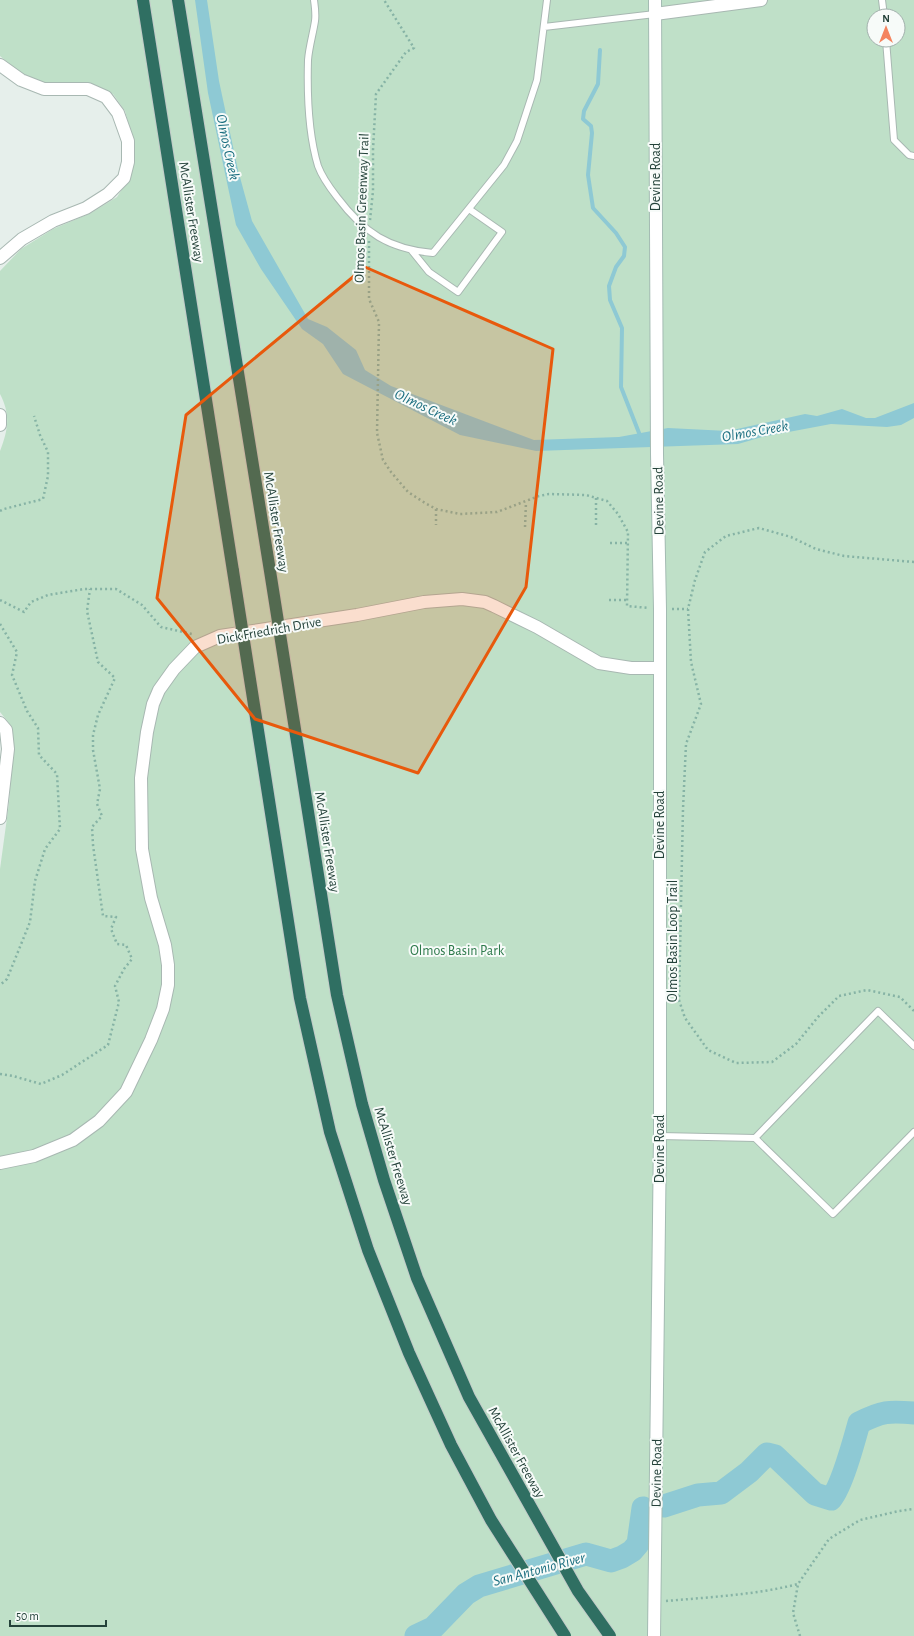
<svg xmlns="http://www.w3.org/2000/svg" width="914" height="1636" font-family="'Alegreya Sans',sans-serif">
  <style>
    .green { fill: #bfe0c8; fill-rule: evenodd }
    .water { fill: #8ec9d4 }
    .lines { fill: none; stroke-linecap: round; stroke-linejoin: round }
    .stream { stroke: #8ec9d4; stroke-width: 4 }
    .river { stroke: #8ec9d4; stroke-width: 23 }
    .lane-casing { stroke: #a8b8b2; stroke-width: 8 }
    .street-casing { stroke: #a8b8b2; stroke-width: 14 }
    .secondary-casing { stroke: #a4bbb3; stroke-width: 14 }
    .highway-casing { stroke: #c2cac8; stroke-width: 14 }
    .path { stroke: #86b3a5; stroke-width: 2.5; stroke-dasharray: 2 3; stroke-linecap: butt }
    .lane { stroke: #fff; stroke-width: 6 }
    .street { stroke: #fff; stroke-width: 12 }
    .secondary { stroke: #fff; stroke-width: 12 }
    .highway { stroke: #2f6f62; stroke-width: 12 }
    .highway-bridge-casing { stroke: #c2cac8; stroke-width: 14; stroke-linecap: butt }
    .highway-bridge { stroke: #2f6f62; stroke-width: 12 }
    .marked { fill: #e8590c; fill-opacity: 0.2; stroke: #e8590c; stroke-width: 3; stroke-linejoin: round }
    .labels { text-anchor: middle; stroke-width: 4; stroke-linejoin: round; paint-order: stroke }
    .street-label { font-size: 14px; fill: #24423a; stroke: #f7fbf9 }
    .park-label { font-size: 14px; fill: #2d7a4b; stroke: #f7fbf9 }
    .water-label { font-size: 15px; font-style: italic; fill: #1c6f80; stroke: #f7fbf9 }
  </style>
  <rect width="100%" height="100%" fill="#e6efeb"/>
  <path class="green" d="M0,0H914V1636H0V869L9,803L13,747L9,723L0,712V451C8,430 11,415 0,394V271L21,249L53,229L91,213L117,197L128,180L133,140L125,111L113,94L90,84H46L22,74L0,56ZM874,16H898V40H874Z"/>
  <path class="water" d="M195,0H207L219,81L238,170L252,221L308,319L327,327L356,350L365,370L391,386L534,440L619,437L668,428L728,431L805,414L817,416L842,409L866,418H875L914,403V418L901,425L887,427L831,424L762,437L738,444L536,451L460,435L343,374L323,344L302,329L261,269L236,225L208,93Z"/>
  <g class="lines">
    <path class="stream" d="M600,50L598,84L584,111L583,119L591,126L592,133L588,175L593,208L616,233L625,247L624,256L616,267L609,286L610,300L622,328L621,387L641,438"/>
    <path class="river" d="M664,1506L698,1495L721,1493L749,1472L767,1454L775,1456L815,1494L831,1499C842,1486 854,1441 859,1423C882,1411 889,1411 914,1413
      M416,1636L433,1628L466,1594L479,1586L586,1554L611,1561L622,1557L632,1551L638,1544L643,1508"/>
    <defs>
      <path id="lane" d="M314,0C315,7 316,14 315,21C313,34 309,47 308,60C307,95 308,133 318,166C322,177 330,188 337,197C364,233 389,249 433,253L504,165L517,141L537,80L547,0
        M882,0L884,16
        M544,27L655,14
        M886,40L894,140L909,155L914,156
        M412,251L429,272L458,292L502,232L469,209
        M660,1136L755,1138L833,1214L914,1132
        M755,1138L878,1011L914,1046"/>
      <path id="street" d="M655,14L761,0
        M0,65L21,80L44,89H88L106,97L118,113L128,141V162L124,178L108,194L86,208L53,221L22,239L0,258
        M0,415V425
        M0,723L6,730L8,749L0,818
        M0,1163L34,1156L73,1140L99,1121L126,1092L151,1040L163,1009L168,985V965L165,945L151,898L142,849L141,778L147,732L153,704L159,690L174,669L195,647L220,636L357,615L424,602L462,599L485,602L494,606L537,627L599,663L631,668H659"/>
      <path id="secondary" d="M654,1636L660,1136V609L657,454L655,0"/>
      <path id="highway" d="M143,0L233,571
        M178,0L270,571"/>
    </defs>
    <use href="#lane" class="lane-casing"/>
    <use href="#street" class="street-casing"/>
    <use href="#secondary" class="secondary-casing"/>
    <use href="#highway" class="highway-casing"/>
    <path class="path" d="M370,220L373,191V150L376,94L406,52L414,48L384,0
      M369,241V299L379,322L377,433L383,460L391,472L408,492L425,503L436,509L460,514L497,512L539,496L549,494L586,495L607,501L618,514L628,532L627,606L649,608
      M596,498V528
      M436,509V525
      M0,511L4,509L43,499L48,476V452L40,435L34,416
      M525,527L526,502
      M610,543H629
      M914,562L844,556L816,549L791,537L759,528L726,536L705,552L695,580L688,609L691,662L701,704L686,744L683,809L679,1000L685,1018L708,1050L736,1063L772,1062L796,1044L818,1017L839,996L867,990L900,997L914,1011
      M0,600L24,612L31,602L48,595L84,589H116L142,605L161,627L192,634
      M609,600H627
      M672,609H688
      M0,624L17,652L12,675L27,711L38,728L39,755L57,774L60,829L45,849L35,881L30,922L7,979L0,985
      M0,1074L13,1076L41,1084L62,1075L108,1045L119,1002L115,986L124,969L132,959L126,945L117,944L111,929L116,917L103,916L93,845L92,827L102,816L97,804L100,789L93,750V735L98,715L115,678L98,662L87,611L90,589
      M666,1601C710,1597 755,1595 798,1584
      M800,1636L793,1613L798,1584L829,1539L860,1520L899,1511L914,1509"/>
    <use href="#lane" class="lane"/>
    <use href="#street" class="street"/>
    <use href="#secondary" class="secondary"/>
    <use href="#highway" class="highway"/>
    <defs>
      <path id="highway-bridge" d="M233,571L300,998L330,1132L368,1250L409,1353L451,1445L491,1520L565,1636
        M270,571L337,995L362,1104L384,1180L417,1278L469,1397L578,1591L610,1636"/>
    </defs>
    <use href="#highway-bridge" class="highway-bridge-casing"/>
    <use href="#highway-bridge" class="highway-bridge"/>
  </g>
  <path class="marked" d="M365,267L553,349L526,587L418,773L255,719L157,598L186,415Z"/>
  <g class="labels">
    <g class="street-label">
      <text transform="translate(655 177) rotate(-90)" y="5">Devine Road</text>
      <text transform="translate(361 208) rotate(-88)" y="5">Olmos Basin Greenway Trail</text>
      <text transform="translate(192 212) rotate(81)" y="5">McAllister Freeway</text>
      <text transform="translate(658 501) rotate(-91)" y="5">Devine Road</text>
      <text transform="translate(277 522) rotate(81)" y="5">McAllister Freeway</text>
      <text transform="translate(269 630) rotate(-10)" y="5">Dick Friedrich Drive</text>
      <text transform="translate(659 825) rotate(-90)" y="5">Devine Road</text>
      <text transform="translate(328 842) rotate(81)" y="5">McAllister Freeway</text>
      <text transform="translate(672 941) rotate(-90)" y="5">Olmos Basin Loop Trail</text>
      <text transform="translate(659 1149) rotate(-90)" y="5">Devine Road</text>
      <text transform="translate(394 1156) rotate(73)" y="5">McAllister Freeway</text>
      <text transform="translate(517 1452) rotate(61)" y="5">McAllister Freeway</text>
      <text transform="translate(656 1473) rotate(-89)" y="5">Devine Road</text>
    </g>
    <g class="park-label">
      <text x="457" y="955">Olmos Basin Park</text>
    </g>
    <g class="water-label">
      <text transform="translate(228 147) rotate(78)" y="5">Olmos Creek</text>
      <text transform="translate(426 407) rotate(25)" y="5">Olmos Creek</text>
      <text transform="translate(755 431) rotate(-10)" y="5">Olmos Creek</text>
      <text transform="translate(539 1569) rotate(-15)" y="5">San Antonio River</text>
    </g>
  </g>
  <g transform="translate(886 28)"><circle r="19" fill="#f7fbf9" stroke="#a3b1ad"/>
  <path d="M0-3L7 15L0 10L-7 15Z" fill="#f4845f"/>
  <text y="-6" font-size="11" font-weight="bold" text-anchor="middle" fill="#24423a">N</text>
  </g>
  <path d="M10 1620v6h96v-6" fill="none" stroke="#24423a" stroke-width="2"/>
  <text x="16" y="1620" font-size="12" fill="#24423a" stroke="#f7fbf9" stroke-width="3" paint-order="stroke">50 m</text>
</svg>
